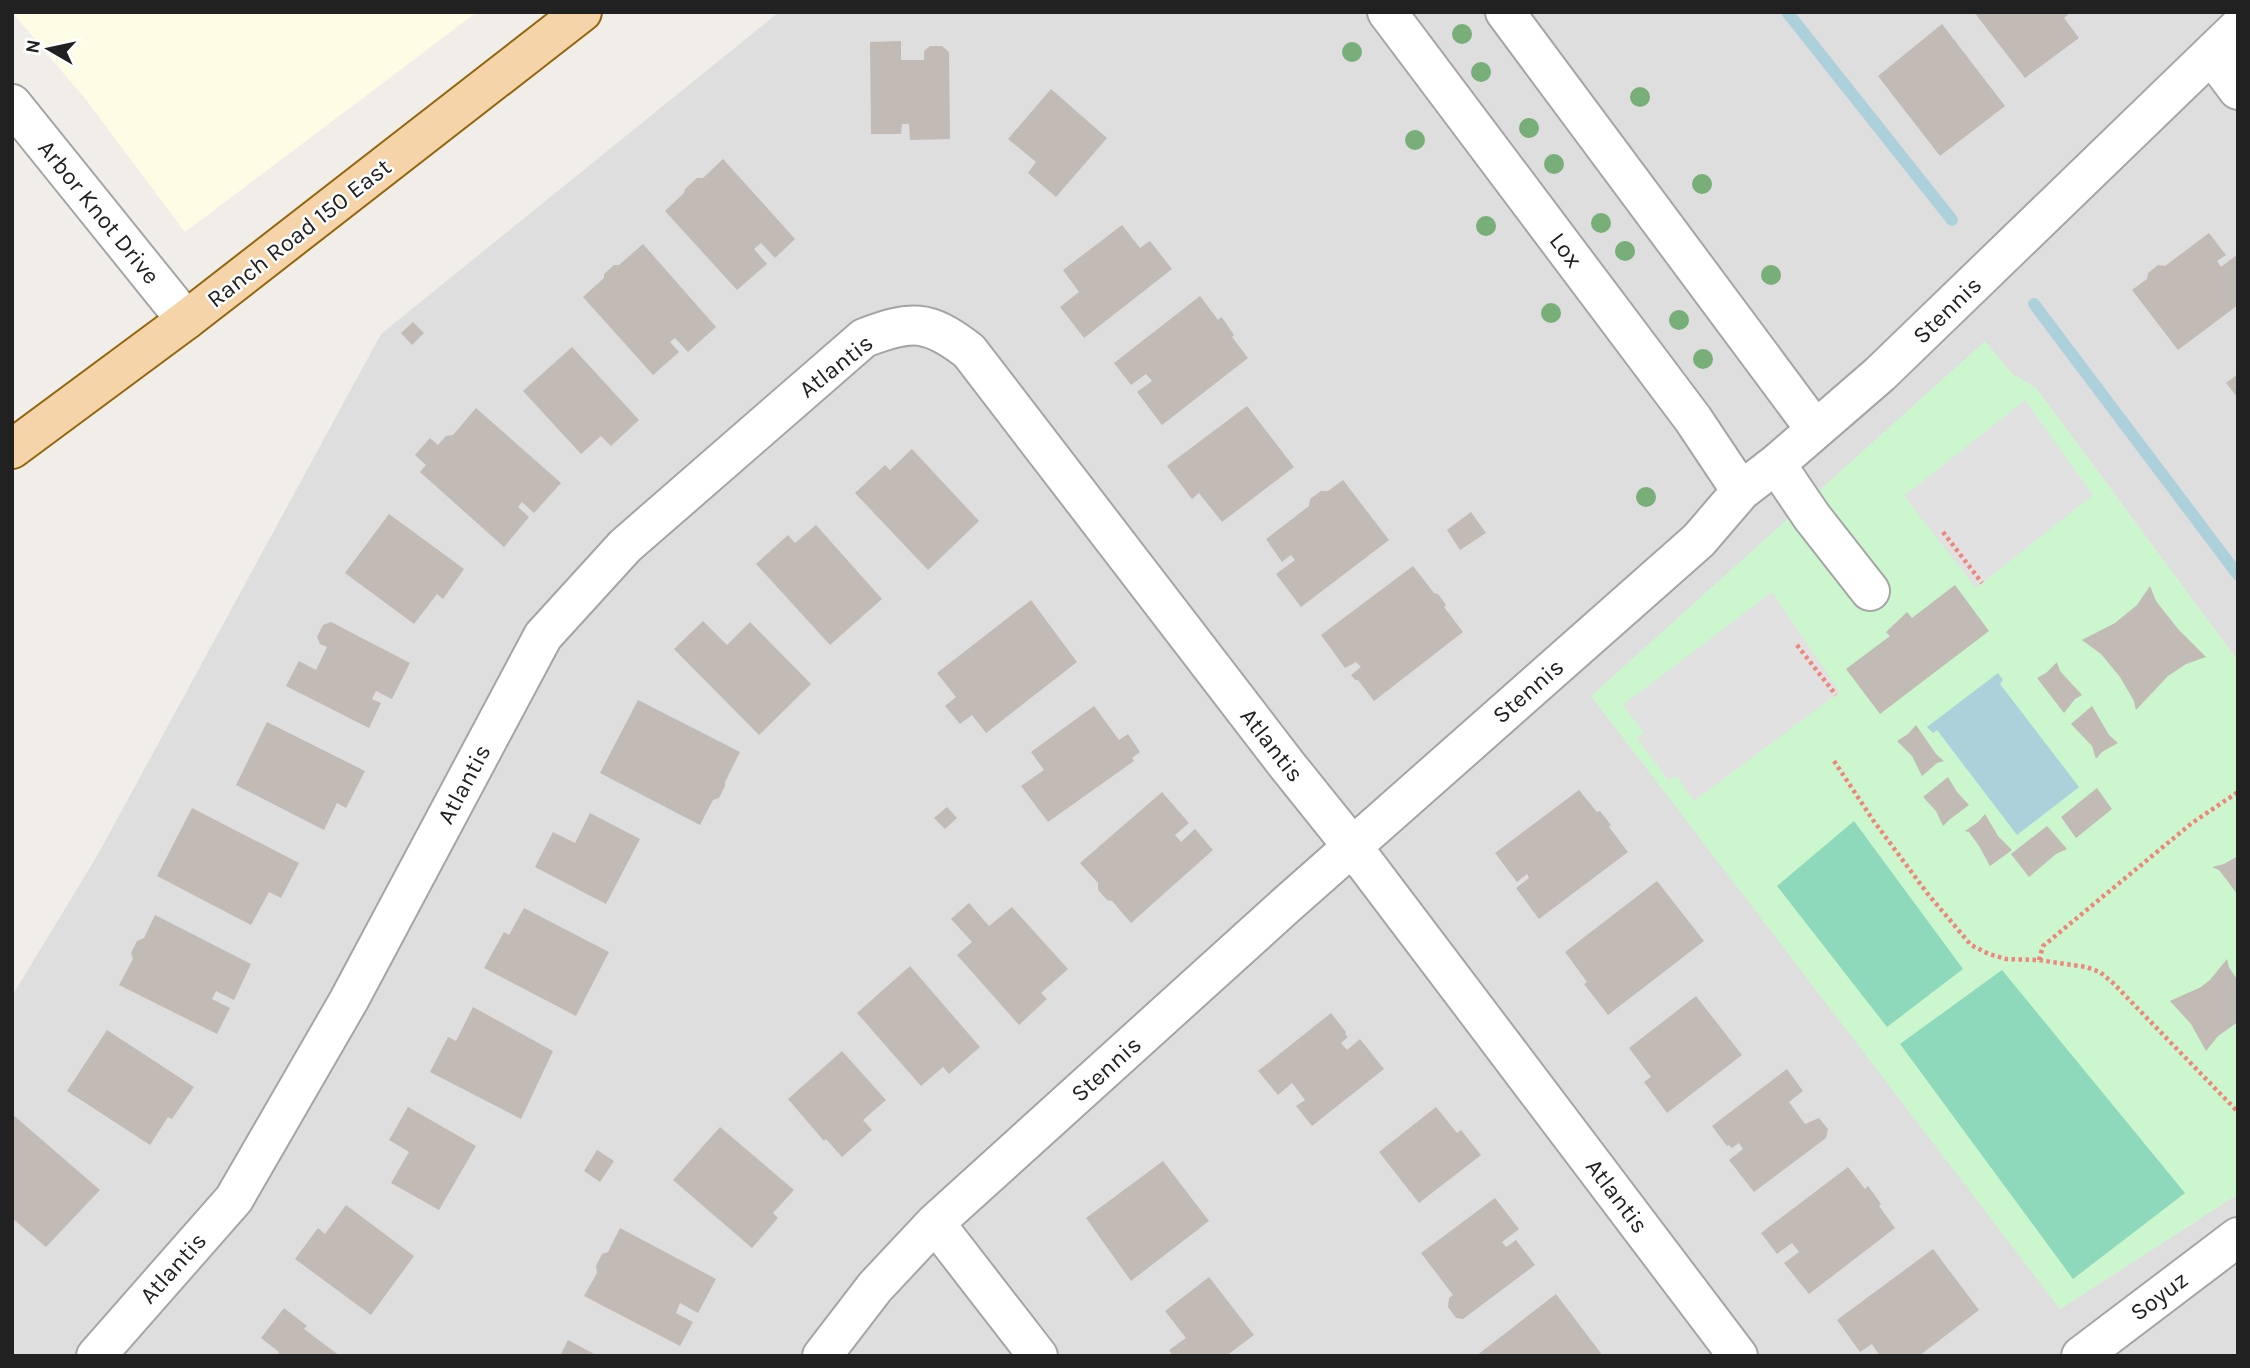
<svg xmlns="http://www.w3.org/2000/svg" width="2250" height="1368" font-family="Karla,sans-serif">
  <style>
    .residential { fill: #dfdede }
    .education { fill: #fdfde6 }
    .park { fill: #cbf6ce }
    .pitch { fill: #8ed9bb }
    .parking { fill: #e1e1e1 }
    .water { fill: #add1db }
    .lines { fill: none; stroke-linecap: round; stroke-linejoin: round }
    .stream { stroke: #add1db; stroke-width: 12 }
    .building { fill: #c1bab5 }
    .minor-casing { stroke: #a5a5a5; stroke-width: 42 }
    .major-casing { stroke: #93650c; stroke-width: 42 }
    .path { stroke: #f0867b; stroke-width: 4.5; stroke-dasharray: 3.5 3.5; stroke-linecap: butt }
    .minor { stroke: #fff; stroke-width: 38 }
    .major { stroke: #f5d4a9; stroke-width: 38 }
    .tree { fill: #78ae78 }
    .labels { text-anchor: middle; stroke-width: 5; stroke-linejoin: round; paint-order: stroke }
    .street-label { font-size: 24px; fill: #212121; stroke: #fff }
  </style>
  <rect width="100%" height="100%" fill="#f1eee9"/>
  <path class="residential" d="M779,12H2238V661L2036,388L2012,374L1985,342L2060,1309L2238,1194V1356H12V996L97,856L381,334Z"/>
  <path class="education" d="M12,12H477L185,232L87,101Z"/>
  <path class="park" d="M1985,341L2012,374L2036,388L2238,661V1194L2060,1309L1591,696Z"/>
  <path class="pitch" d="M1854,821L1963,969L1887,1027L1777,886Z
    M2002,970L2185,1193L2073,1279L1900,1044Z"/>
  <path class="parking" d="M2025,400L2093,495L1976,588L1904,496Z
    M1772,592L1840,692L1694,801L1678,778L1673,777L1668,780L1639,741L1638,737L1644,733L1623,705Z"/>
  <path class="water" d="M1998,673L2003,680L2000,684L2079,787L2017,835L1937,730L1933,733L1927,727Z"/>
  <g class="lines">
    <path class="stream" d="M1787,12L1952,220
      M2034,304L2238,575"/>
  </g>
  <path class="building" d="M1974,12H2071L2064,18L2079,38L2025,78Z
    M1942,24L2005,106L1940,156L1878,76Z
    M901,41V60H924V51L930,46H942L949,52L950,139L910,140L909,124H902L901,134H871L870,42Z
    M1051,89L1107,138L1056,197L1028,173L1036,162L1008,139Z
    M723,159L795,239L775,258L761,243L754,249L767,264L737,290L665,211L684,193L685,189L697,178H703Z
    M1122,225L1140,248L1150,241L1172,269L1084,338L1060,307L1079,292L1063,270Z
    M2209,233L2226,255L2217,261L2221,267L2238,254V305L2178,350L2132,290L2147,279L2148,273L2158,265L2165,266Z
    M643,244L716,327L688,352L675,338L670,342L679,352L653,375L583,297L604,278V274L614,265H619Z
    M1200,296L1218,320L1221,317L1223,319L1234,335L1232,337L1248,358L1162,425L1137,392L1152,381L1146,374L1131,385L1114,363Z
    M413,322L424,333L412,345L401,333Z
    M572,347L639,420L611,446L601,436L581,454L523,391Z
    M2238,374V398L2226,383Z
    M1247,406L1294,467L1222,522L1199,493L1192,499L1167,466Z
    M476,408L561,483L534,513L522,502L518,507L529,517L504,547L420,472L426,465L415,455L430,438L438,445L446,436L453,435Z
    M912,449L979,521L928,570L855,493L885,465L890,470Z
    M1343,480L1389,540L1301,607L1276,574L1295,560L1291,555L1282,562L1266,539L1309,506L1310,499L1321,491H1328Z
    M1471,512L1486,533L1460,550L1447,530Z
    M389,514L464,569L443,599L437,594L414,624L345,573Z
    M816,525L882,599L830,645L756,564L788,535L795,543Z
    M1413,566L1434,593L1438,594L1446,605L1444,607L1463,632L1374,701L1358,680H1355L1351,675L1361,667L1356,662L1345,668L1321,635Z
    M1955,585L1989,631L1880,714L1846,669L1890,636L1886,632L1907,612L1912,618Z
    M2150,586L2156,601L2178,629L2206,657L2186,664L2168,676L2136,710L2134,701L2120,677L2101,654L2082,640L2115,623L2137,605Z
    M1031,600L1077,662L986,733L972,715L960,724L945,706L956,697L937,673Z
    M703,621L727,645L750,622L811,684L759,735L674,649Z
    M331,622L410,663L392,699L376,691L372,699L381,703L369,728L286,686L299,661L316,670L327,647L320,644L317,637L323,625Z
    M2057,662L2060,671L2082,695L2075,699L2064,713L2037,678L2046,673Z
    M638,700L740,752L725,782V786L719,798L713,800L700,825L600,773Z
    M1094,706L1119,740L1128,734L1140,752L1132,758L1134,761L1048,822L1021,786L1044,770L1031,752Z
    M2092,706L2109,735L2118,743L2102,752L2096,759L2092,746L2071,724Z
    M267,722L365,771L346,808L337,803L324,830L236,785Z
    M1916,725L1936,754L1944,761L1937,763L1922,776L1912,756L1897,741L1908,734Z
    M1948,777L1957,792L1969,805L1949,820L1943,826L1936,811L1923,797Z
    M2097,788L2112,809L2076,838L2061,817Z
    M1579,790L1597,812L1600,811L1611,825L1609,827L1628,852L1539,919L1516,888L1529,878L1527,874L1517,882L1495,853Z
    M1162,792L1189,823L1175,835L1181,842L1195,829L1213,850L1131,923L1112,901L1107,900L1098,890V883L1080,863Z
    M947,807L957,818L945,829L934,818Z
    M192,808L299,863L281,898L269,892L251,925L157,876Z
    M590,813L640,839L606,904L535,867L553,832L575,843Z
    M1985,814L1998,836L2012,850L1990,866L1979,846L1969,832L1965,831L1978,822Z
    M2047,826L2067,849L2056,854L2029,877L2011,854Z
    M2238,856V895L2219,870L2212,867L2224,864Z
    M1657,881L1704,941L1608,1015L1584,984L1587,982L1565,952Z
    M969,903L989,926L1012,907L1068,969L1041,993L1047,999L1019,1025L957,955L972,942L951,919Z
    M524,908L609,952L576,1016L484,968L504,932L509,935Z
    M155,915L251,964L234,1000L216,991L212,999L230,1008L217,1034L119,985L133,959L131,953L137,941L144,938Z
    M2227,959L2229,967L2238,981V1022L2218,1036L2206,1051L2191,1024L2170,1001L2201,987L2210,980Z
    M910,966L980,1047L949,1074L943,1067L921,1086L857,1013Z
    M1696,996L1742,1055L1667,1113L1644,1082L1651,1077L1629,1048Z
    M473,1007L553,1051L521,1119L430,1072L448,1037L456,1041Z
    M1331,1013L1346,1032L1345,1034L1348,1037L1341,1043L1347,1050L1360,1039L1384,1069L1312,1126L1296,1106L1305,1100L1292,1083L1278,1095L1258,1071Z
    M107,1030L194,1087L172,1119L168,1117L150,1145L67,1091Z
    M842,1051L886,1100L863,1120L872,1130L842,1157L826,1139L824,1141L788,1099Z
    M1787,1069L1803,1091L1789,1102L1805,1124L1819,1118L1828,1129L1826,1138L1754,1192L1729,1160L1743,1149L1739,1143L1732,1148L1729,1145L1727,1146L1712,1126Z
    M408,1107L476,1146L439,1210L391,1183L409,1152L389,1140Z
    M1436,1107L1457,1133L1461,1130L1481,1155L1419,1203L1379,1152Z
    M12,1114L100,1190L46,1247L12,1218Z
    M720,1127L794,1190L773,1213L778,1218L752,1248L673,1180Z
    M597,1150L614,1161L600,1182L584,1171Z
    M1163,1161L1209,1221L1131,1281L1086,1218Z
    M1848,1167L1865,1189L1868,1186L1881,1204L1879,1206L1895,1228L1809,1294L1784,1263L1799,1252L1792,1243L1777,1254L1761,1233Z
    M1495,1198L1519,1229L1502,1242L1506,1247L1516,1240L1535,1265L1463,1319L1456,1318L1448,1307L1449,1298L1453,1295L1421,1253Z
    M346,1205L414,1256L371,1315L295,1259L318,1228L325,1234Z
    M620,1228L716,1279L698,1313L680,1303L676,1313L693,1322L680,1346L584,1296L597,1273L596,1266L602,1254L608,1252Z
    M1933,1249L1979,1310L1919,1356H1880L1872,1344L1860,1352L1837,1320Z
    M1209,1277L1254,1335L1226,1356H1173L1169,1350L1186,1338L1165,1311Z
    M1556,1294L1603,1356H1476Z
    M284,1308L307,1326L304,1329L340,1356H276L279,1352L261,1338Z
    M568,1340L598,1356H560Z"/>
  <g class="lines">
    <defs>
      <path id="minor" d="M1387,12L1693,419L1741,491
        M1505,12L1815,429
        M2211,54L2238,90
        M12,104L186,320
        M1776,464L1812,517L1870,591
        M935,1223L1038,1356
        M96,1356L234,1199L349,1000L543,636L625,546L864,338C911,320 928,319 969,351L1287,765L1352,846L1738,1356
        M822,1356L875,1287L935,1223L1284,907L1699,540L1741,491L1776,464L1880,374L2238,28
        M2081,1356L2238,1237"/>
      <path id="major" d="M12,449L186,320L582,12"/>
    </defs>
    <use href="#minor" class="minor-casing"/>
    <use href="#major" class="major-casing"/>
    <path class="path" d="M1943,532L1982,583
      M1797,645L1836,695
      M1834,761L1873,820L1927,893L1971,945L1989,954L2006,959L2039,960L2086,967L2100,972L2113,983L2238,1112
      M2039,960L2043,946L2192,823L2238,792"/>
    <use href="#minor" class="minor"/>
    <use href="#major" class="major"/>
  </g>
  <g class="tree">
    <circle cx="1462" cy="34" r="10"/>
    <circle cx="1352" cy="52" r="10"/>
    <circle cx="1481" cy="72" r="10"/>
    <circle cx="1640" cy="97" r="10"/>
    <circle cx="1529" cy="128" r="10"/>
    <circle cx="1415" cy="140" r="10"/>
    <circle cx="1554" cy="164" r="10"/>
    <circle cx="1702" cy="184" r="10"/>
    <circle cx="1601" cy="223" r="10"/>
    <circle cx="1486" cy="226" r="10"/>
    <circle cx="1625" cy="251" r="10"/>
    <circle cx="1771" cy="275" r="10"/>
    <circle cx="1551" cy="313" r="10"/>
    <circle cx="1679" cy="320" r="10"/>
    <circle cx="1703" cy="359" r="10"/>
    <circle cx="1646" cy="497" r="10"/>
  </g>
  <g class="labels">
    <g class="street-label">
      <text transform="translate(99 212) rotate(51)" y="8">Arbor Knot Drive</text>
      <text transform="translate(299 233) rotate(-38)" y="8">Ranch Road 150 East</text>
      <text transform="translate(1566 250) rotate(53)" y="8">Lox</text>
      <text transform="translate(1947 310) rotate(-44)" y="8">Stennis</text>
      <text transform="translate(836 366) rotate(-38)" y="8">Atlantis</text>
      <text transform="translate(1528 691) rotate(-41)" y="8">Stennis</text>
      <text transform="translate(1272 745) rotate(52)" y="8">Atlantis</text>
      <text transform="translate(464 784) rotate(-62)" y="8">Atlantis</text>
      <text transform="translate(1106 1069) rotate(-42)" y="8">Stennis</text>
      <text transform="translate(1617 1196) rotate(53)" y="8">Atlantis</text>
      <text transform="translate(173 1268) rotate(-48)" y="8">Atlantis</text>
      <text transform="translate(2159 1296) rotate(-37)" y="8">Soyuz</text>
    </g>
  </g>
  <rect width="2250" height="1368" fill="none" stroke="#212121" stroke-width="28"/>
  <g transform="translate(49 49) rotate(279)" stroke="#ffffff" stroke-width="5" paint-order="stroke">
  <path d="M0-5L12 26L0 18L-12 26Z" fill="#212121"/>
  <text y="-10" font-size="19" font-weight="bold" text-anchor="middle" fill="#212121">N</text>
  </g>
</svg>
